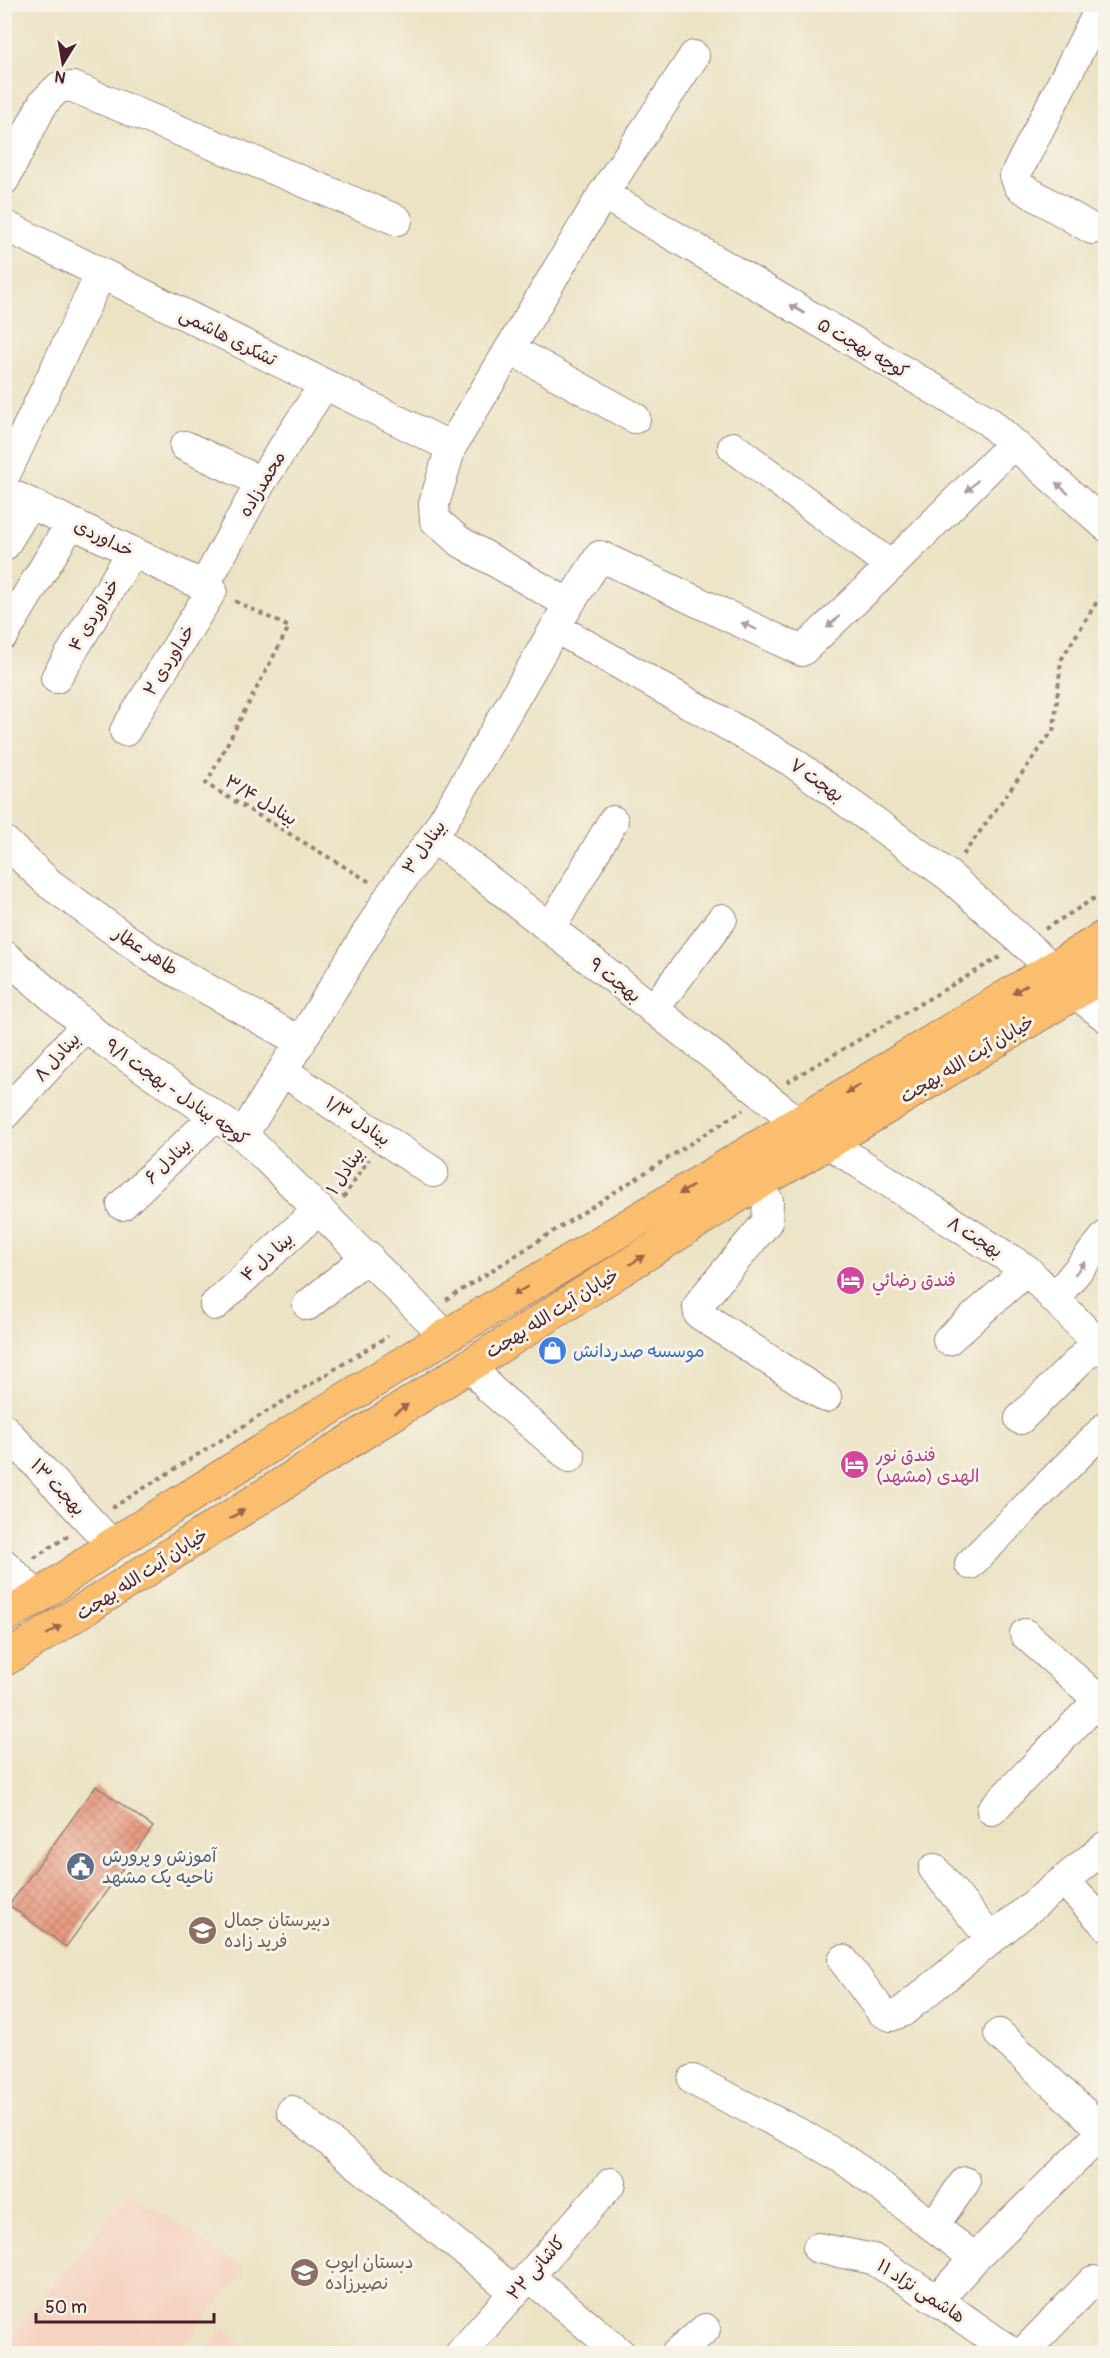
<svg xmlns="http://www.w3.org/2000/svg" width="1110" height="2358" font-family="Pangolin,'Playpen Sans Arabic',sans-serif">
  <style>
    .built { fill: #f5d3c1 }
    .building { fill: url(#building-cross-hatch) }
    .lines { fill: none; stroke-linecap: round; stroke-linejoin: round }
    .minor-casing { stroke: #9a8178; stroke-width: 32 }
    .major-casing { stroke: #9a8178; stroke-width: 35 }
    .path { stroke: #9a8178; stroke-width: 4; stroke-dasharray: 4.5 4.5; stroke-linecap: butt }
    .minor { stroke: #fff; stroke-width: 30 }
    .major { stroke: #fbbd6e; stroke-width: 33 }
    .oneway { fill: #ae9aa0 }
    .oneway2 { fill: #9a6649 }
    .labels { text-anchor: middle; stroke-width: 6; stroke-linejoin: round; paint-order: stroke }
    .street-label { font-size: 18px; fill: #4a1f2b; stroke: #f7f3e8 }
    .hotel-label { font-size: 18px; fill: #b23c85; stroke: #f7f3e8; text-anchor: start }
    .shop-label { font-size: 18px; fill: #366cbe; stroke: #f7f3e8; text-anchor: start }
    .service-label { font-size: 18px; fill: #4e5e75; stroke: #f7f3e8; text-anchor: start }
    .education-label { font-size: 18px; fill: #785e54; stroke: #f7f3e8; text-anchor: start }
  </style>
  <defs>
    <pattern id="building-cross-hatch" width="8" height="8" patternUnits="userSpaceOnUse" patternTransform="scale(1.5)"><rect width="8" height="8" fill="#e79377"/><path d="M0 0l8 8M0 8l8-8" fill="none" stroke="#bd7762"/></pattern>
  </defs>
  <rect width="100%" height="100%" fill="#f7f3e8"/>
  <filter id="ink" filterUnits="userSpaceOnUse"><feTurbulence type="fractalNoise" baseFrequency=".0167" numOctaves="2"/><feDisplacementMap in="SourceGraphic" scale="12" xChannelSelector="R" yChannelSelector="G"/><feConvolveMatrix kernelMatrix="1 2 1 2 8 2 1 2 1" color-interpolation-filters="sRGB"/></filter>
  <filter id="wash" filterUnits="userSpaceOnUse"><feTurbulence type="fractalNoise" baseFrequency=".008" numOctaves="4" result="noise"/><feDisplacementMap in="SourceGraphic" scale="24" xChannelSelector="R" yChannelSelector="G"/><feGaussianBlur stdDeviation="1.35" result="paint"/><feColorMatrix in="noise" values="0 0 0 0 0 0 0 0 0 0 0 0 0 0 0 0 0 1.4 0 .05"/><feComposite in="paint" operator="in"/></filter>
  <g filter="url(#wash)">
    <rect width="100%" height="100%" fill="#ebe3c4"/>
    <path class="built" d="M129,2192L246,2270L177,2353H5V2343Z
      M225,2327L251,2353H203Z"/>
    <g id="blocks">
      <path class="building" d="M96,1786L153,1827L66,1947L9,1905Z"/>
    </g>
  </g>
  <g filter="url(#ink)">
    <use href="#blocks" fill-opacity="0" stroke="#9a8178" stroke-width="1.5"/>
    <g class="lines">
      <defs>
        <path id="minor" d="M4,180L43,103L59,87H73L397,220
          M603,194L988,421L1106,526
          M4,225L451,447
          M1092,229L1019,186L1015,176L1098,13L1106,10
          M510,349L635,418
          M185,446L261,482
          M733,447L891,566
          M4,477L101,273
          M4,491L204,586L261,482L324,385
          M4,546L30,503
          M569,604L459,541L435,520L434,504L451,447L603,194L694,56
          M556,628L791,761L949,876L1053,969
          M4,634L71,523
          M56,678L132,552
          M125,731L212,590
          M433,837L798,1122
          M4,841L50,884L154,959L301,1042
          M550,929L613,821
          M4,955L104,1041L243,1135L446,1336
          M1075,993L1106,1017
          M653,1010L722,919
          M283,1071L433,1172
          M4,1115L86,1025
          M243,1135L391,894L433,837L453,804L569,604L600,556L802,651L891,566L1013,444
          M828,1143L1027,1270L1106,1352
          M755,1185L768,1201L767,1222L702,1300L698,1307L699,1314L826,1397
          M122,1205L215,1116
          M1054,1299L1106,1236
          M215,1305L319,1209
          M308,1305L368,1256
          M948,1340L1027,1270
          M471,1364L490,1389L570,1457
          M1020,1419L1097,1343
          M4,1429L112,1545
          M4,1564L38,1597
          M970,1564L1106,1427
          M1025,1634L1099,1700L1106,1702
          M992,1810L1099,1700
          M934,1869L991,1939
          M1064,1881L1106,1925
          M843,1960L881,2011L891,2016L902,2012L1106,1846
          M999,2034L1106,2133
          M693,2080L804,2136L845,2160L975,2258
          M292,2111L515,2292
          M933,2226L965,2182
          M818,2248L873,2259L937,2300L1014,2354
          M529,2276L621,2354
          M937,2300L975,2258L1106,2129
          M460,2354L611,2183
          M676,2354L705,2329
          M1022,2354L1093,2281"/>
        <path id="major" d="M4,1617L38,1597L112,1545L446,1336L1106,936
          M4,1660L755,1185L828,1143L1106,974"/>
      </defs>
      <use href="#minor" class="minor-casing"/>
      <use href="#major" class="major-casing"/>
      <path class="path" d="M235,601L289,627L206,784L370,882
        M963,855L1054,729L1061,660L1106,587
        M1045,929L1106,891
        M787,1082L1000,957
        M343,1198L369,1159
        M446,1300L743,1110
        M112,1508L388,1336
        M34,1558L68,1536"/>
      <use href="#minor" class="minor"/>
      <use href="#major" class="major"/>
    </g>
    <defs><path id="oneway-solid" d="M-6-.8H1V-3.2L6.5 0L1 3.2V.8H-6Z" transform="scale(1.5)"/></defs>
    <g class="oneway">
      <use href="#oneway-solid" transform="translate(797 309) rotate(-149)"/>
      <use href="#oneway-solid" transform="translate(972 486) rotate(135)"/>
      <use href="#oneway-solid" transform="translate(1062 488) rotate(-138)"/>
      <use href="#oneway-solid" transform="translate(833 622) rotate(137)"/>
      <use href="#oneway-solid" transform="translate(749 626) rotate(-155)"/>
      <use href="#oneway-solid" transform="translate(1080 1268) rotate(-51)"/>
    </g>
    <g class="oneway2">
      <use href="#oneway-solid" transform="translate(1020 989) rotate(149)"/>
      <use href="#oneway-solid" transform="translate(853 1089) rotate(149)"/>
      <use href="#oneway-solid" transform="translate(686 1190) rotate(149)"/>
      <use href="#oneway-solid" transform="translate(637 1260) rotate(-32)"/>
      <use href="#oneway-solid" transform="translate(520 1291) rotate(149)"/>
      <use href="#oneway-solid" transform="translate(401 1409) rotate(-33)"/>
      <use href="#oneway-solid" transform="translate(237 1514) rotate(-33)"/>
      <use href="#oneway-solid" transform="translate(54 1630) rotate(-32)"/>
    </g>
  </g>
  <defs>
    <symbol id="hotel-disc" viewBox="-11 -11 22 22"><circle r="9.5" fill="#d1479c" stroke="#f7f3e8"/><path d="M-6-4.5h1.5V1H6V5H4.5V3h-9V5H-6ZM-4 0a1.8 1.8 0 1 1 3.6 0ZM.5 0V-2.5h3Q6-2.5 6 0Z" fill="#fff"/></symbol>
    <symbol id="shop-disc" viewBox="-11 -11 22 22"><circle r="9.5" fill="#3f7fe0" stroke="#f7f3e8"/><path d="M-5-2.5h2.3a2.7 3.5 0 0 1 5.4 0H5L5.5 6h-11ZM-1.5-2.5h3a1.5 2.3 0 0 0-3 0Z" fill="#fff"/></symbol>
    <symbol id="civic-disc" viewBox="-11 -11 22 22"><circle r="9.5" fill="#5c6f8a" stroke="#f7f3e8"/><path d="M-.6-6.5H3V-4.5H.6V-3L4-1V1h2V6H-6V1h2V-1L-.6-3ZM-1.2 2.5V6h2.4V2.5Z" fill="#fff"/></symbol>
    <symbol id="school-disc" viewBox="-11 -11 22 22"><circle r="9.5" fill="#8d6e63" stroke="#f7f3e8"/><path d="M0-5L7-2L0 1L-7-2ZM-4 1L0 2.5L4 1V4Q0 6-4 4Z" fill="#fff"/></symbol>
  </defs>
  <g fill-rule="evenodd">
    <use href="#hotel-disc" x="834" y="1264" width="33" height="33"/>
    <use href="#shop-disc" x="536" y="1334" width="33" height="33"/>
    <use href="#hotel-disc" x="838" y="1448" width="33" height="33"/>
    <use href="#civic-disc" x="64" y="1850" width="33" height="33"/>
    <use href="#school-disc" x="186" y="1914" width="33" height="33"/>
    <use href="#school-disc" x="288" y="2256" width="33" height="33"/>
  </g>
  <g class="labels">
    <g class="street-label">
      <text transform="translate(228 337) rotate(27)" y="6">تشکری هاشمی</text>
      <text transform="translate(863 348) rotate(30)" y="6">کوچه بهجت ۵</text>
      <text transform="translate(262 484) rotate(-59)" y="6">محمدزاده</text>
      <text transform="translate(104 538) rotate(26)" y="6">خداوردی</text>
      <text transform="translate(94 615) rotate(-59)" y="6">خداوردی ۴</text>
      <text transform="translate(169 660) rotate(-58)" y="6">خداوردی ۲</text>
      <text transform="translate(817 780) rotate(35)" y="6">بهجت ۷</text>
      <text transform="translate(261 800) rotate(31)" y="6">بینادل ۳/۴</text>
      <text transform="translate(424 847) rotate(-55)" y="6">بینادل ۳</text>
      <text transform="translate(146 951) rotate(33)" y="6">طاهر عطار</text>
      <text transform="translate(615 980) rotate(38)" y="6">بهجت ۹</text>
      <text transform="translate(57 1057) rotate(-48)" y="6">بینادل ۸</text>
      <text transform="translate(967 1059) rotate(-31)" y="6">خیابان آیت الله بهجت</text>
      <text transform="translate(177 1092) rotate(35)" y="6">کوچه بینادل - بهجت ۹/۱</text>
      <text transform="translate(358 1121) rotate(34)" y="6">بینادل ۱/۳</text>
      <text transform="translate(168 1161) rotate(-44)" y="6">بینادل ۶</text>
      <text transform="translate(345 1171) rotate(-57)" y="6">بینادل ۱</text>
      <text transform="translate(975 1237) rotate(32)" y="6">بهجت ۸</text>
      <text transform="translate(267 1257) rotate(-42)" y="6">بینا دل ۴</text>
      <text transform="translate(552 1313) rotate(-32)" y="6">خیابان آیت الله بهجت</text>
      <text transform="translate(58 1487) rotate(47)" y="6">بهجت ۱۳</text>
      <text transform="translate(142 1574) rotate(-33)" y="6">خیابان آیت الله بهجت</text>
      <text transform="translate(536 2268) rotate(-49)" y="6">کاشانی ۲۲</text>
      <text transform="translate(921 2291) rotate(33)" y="6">هاشمی نژاد ۱۱</text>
    </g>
    <g class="hotel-label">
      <text x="872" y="1286">فندق رضائي</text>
      <text x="876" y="1461">فندق نور<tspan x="876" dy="21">الهدى (مشهد)</tspan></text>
    </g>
    <g class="shop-label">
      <text x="573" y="1357">موسسه صدردانش</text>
    </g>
    <g class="service-label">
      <text x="102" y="1862">آموزش و پرورش<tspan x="102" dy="21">ناحیه یک مشهد</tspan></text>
    </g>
    <g class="education-label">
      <text x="224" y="1926">دبیرستان جمال<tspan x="224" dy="21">فرید زاده</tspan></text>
      <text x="325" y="2268">دبستان ایوب<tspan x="325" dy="21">نصیرزاده</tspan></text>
    </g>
  </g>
  <rect width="1110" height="2358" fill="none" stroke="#f7f3e8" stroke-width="24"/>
  <g transform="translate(63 63) rotate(191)" stroke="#f7f3e8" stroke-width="4.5" paint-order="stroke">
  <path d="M0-4.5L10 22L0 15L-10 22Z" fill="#4a1f2b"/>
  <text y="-9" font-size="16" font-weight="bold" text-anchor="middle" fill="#4a1f2b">N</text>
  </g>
  <path d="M36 2313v9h178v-9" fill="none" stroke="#4a1f2b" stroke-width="3"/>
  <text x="45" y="2313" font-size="18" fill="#4a1f2b" stroke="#f7f3e8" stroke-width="4.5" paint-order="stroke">50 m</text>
</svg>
